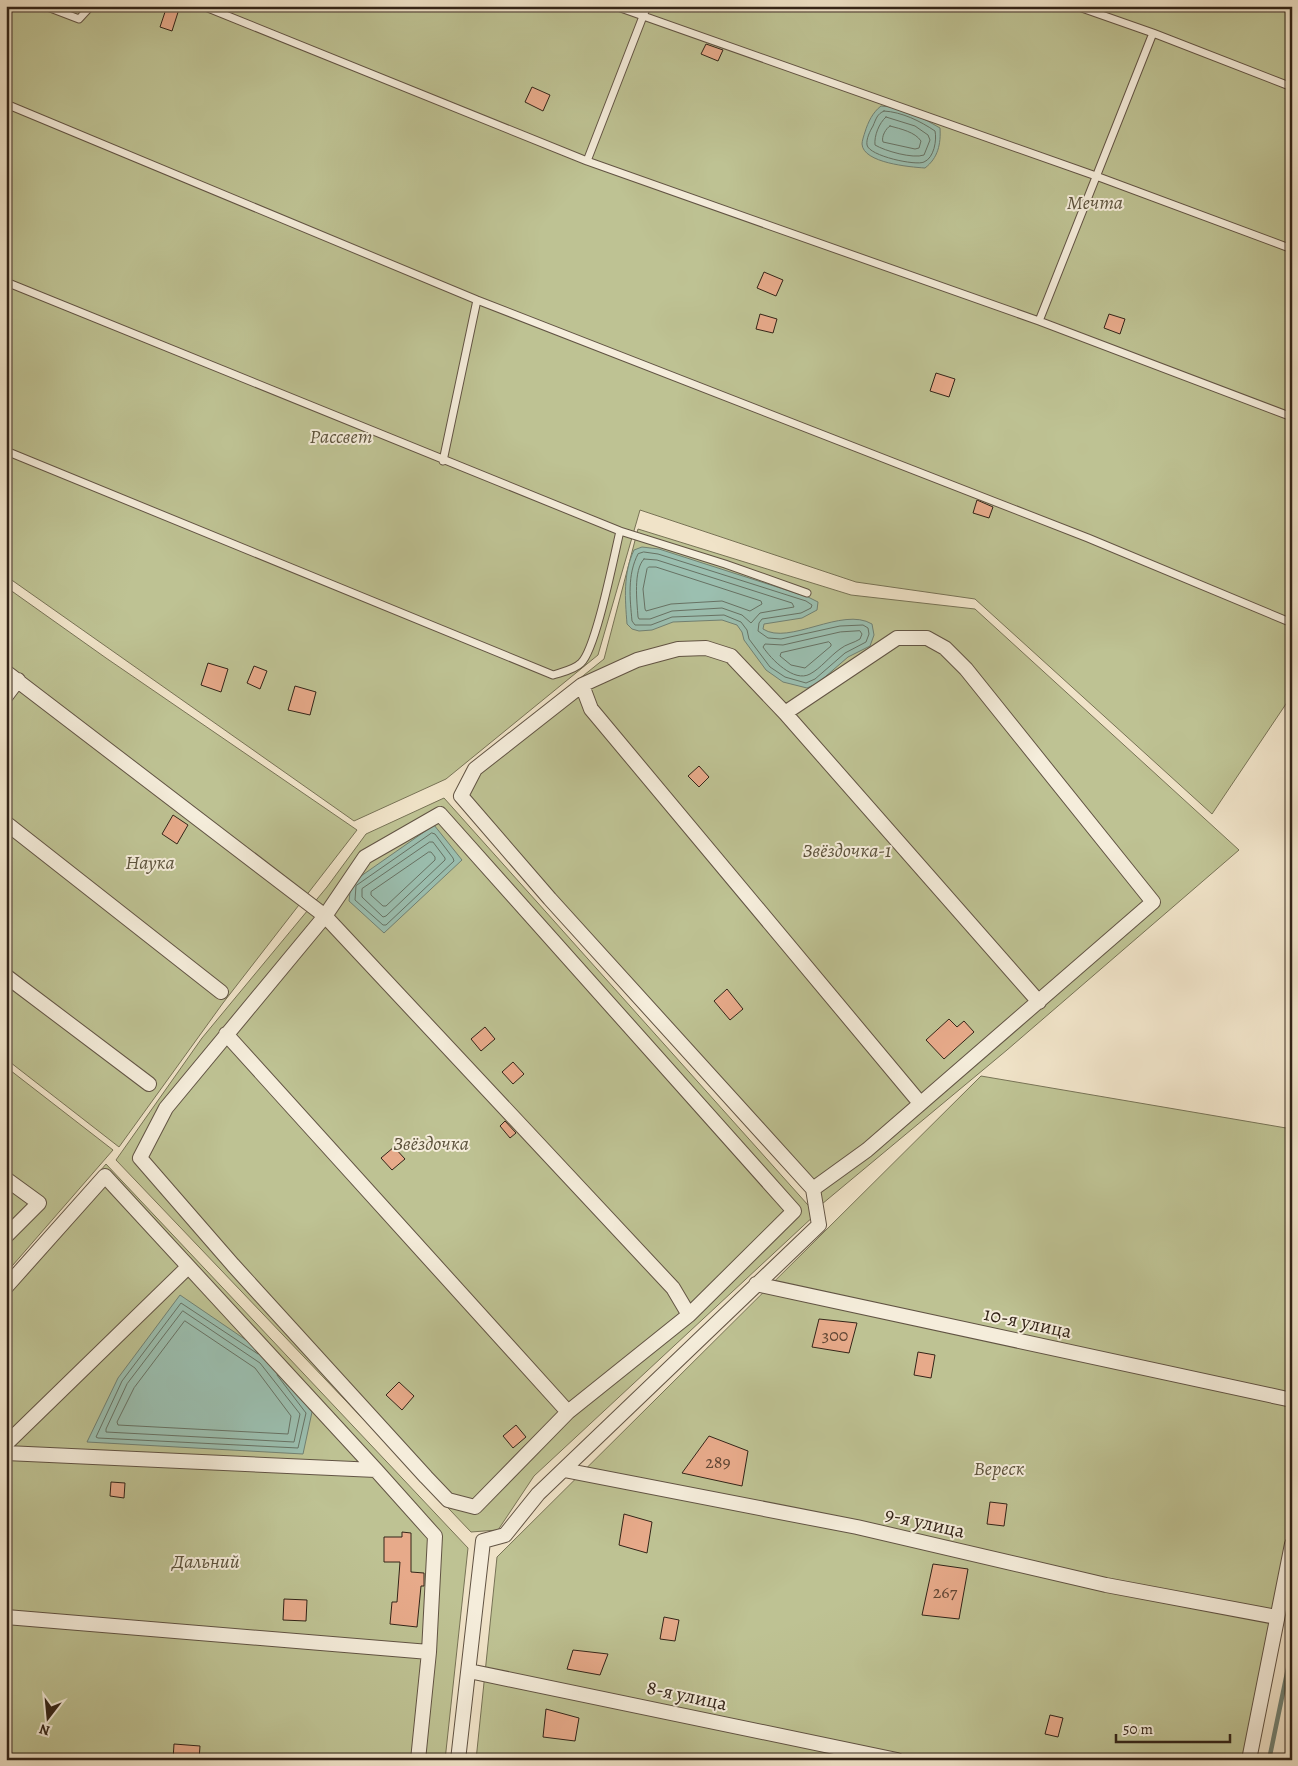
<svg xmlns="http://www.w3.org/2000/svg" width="1298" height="1766" font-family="Alegreya,serif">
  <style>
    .green { fill: #bec293; stroke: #787356 }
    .water { fill: #9bbfb0; stroke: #718173 }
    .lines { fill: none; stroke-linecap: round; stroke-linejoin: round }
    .shore { stroke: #677264; stroke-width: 1 }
    .stream { stroke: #718173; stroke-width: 4.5 }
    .building { fill: #e7aa8a; stroke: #332418 }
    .lane-casing { stroke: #625444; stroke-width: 9 }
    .street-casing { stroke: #625444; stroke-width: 16 }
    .lane { stroke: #f5eddb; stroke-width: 7 }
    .street { stroke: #f5eddb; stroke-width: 14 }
    .labels { text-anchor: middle; stroke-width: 4; stroke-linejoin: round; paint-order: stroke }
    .number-label { font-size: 18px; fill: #604634 }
    .park-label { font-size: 20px; font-style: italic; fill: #5d533d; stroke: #f5eddb }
    .street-label { font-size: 20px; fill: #332418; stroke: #f5eddb }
  </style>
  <rect width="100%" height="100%" fill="#f0e3c8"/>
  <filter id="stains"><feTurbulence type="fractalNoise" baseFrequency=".004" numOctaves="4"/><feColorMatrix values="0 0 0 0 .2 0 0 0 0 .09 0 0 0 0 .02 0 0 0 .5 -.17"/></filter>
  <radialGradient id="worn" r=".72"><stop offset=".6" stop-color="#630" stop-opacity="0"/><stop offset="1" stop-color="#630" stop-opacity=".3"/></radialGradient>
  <path class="green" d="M6,6H1292V695L1212,814L975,599L856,582L640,510L598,655L446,779L354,821L6,576Z
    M638,529L851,595L975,609L1239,850L1007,1050L822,1204L455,793L467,769L604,659Z
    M6,587L106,658L357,830L223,1003L119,1147L6,1059Z
    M444,798L816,1214L534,1476L498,1530L471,1532L116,1160L202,1038L327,887L366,834Z
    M6,1067L113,1150L6,1273Z
    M981,1076L1292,1129V1545L1246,1760H476L497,1557Z
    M106,1164L468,1548L445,1760H6V1284Z"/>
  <path class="water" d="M881,106C903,107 921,117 940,128C941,144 938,158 925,168C910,167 863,163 862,144C862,141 864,135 865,132C868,122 873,112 881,106Z
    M642,547L659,549L808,597L818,602L817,610L802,618L764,624L763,629C789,646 842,606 872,624L874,635L870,646L848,657L818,683L807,688L783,682L766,670L744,640L742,632L737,625L722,620L673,622L652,630L639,631L632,629L627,624C625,598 623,574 634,550Z
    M434,825L462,860L384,933L349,901L351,883Z
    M180,1295L268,1355L312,1412L303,1454L87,1442L118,1378Z"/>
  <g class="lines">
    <path class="shore" d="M884,111C902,112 920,121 935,131C937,140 934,158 924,162C916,166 869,156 867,145C866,139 870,131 873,126C876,119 877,114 884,111Z
      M886,117L915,126L928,135L930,140L924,155C913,159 885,151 875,145C874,136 879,123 886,117Z
      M890,126C901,129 915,132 921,141L919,148L915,149L883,142C881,137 886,128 890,126Z
      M644,552L658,554L806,601L812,605L811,608L801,613L762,619L759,623L758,631L768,638L781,639L840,626L863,625L868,628L869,634L866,642L845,653L815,679L806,683L785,677L770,667L749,639L747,630L741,622L724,615L672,617L651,625H635L632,621C630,599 627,575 638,554Z
      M644,559L657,560L792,603L794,607L760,613L751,623L742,615L722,608L672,611L650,619H639L638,617C637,602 633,570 644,559Z
      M649,567H656L761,601L762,604L750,611L722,601L671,604L646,611L645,609L643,589L647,569Z
      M860,631L862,634L860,639C854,643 846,644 840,649C829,657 821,668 810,674C794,683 771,659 763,647L765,644L783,645L840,632Z
      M829,642L831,644V646L805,668L791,665L780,656L781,653Z
      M432,833L435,834L453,858L454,861L386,925H383L355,900L356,886Z
      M430,842H433L445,858V860L386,916L383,917L362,897V889Z
      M429,852H431L435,857V860L386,906H383L371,895V892Z
      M183,1311L260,1363L300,1414L294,1442L106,1432V1429L127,1384Z
      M185,1321L255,1368L291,1416L288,1434L118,1425L117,1422L134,1388Z
      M258,1354L181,1303L122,1381L96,1437L98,1438L298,1448L306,1413L277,1375"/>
    <path class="stream" d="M1269,1760L1292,1649"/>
  </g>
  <path class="building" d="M167,6H180L172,31L160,27Z
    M706,44L723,50L718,61L701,54Z
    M532,87L550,95L543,111L525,102Z
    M764,272L783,280L776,296L757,288Z
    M760,314L777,319L773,333L756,329Z
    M1109,314L1125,319L1120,334L1104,328Z
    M936,373L955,379L949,397L930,391Z
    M977,500L993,507L989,518L973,513Z
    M208,663L228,669L221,692L201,685Z
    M254,666L267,671L260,689L247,683Z
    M295,686L316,692L310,715L288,710Z
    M699,766L709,777L699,787L688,776Z
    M173,815L188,825L177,844L162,834Z
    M727,989L743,1009L730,1020L714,1001Z
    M949,1019L957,1027L964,1021L974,1032L944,1059L926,1040Z
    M485,1027L495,1039L481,1051L471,1039Z
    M513,1062L524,1074L513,1084L502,1072Z
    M505,1121L516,1133L510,1138L500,1126Z
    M394,1147L405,1159L392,1170L381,1158Z
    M819,1319L857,1323L849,1353L812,1347Z
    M918,1352L935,1355L931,1378L914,1375Z
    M399,1382L414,1396L402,1410L386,1395Z
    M516,1425L526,1437L513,1448L503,1436Z
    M709,1436L748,1451L742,1486L682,1473Z
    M111,1482L125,1483L124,1498L110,1496Z
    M990,1502L1007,1504L1004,1526L987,1524Z
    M624,1514L652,1522L647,1553L619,1545Z
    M402,1532L411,1533V1572L424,1573V1586H421L417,1627L390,1624L392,1602H397L400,1562H384V1537H402Z
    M933,1564L968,1569L959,1619L922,1615Z
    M284,1599L307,1600L306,1621L283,1620Z
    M664,1617L679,1620L675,1641L660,1639Z
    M573,1650L608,1654L600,1675L567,1669Z
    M546,1709L579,1718L575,1741L543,1737Z
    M1050,1715L1063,1718L1058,1737L1045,1734Z
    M174,1744L200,1746L199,1760H173Z"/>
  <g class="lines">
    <defs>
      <path id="lane" d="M45,6L79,19L91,6
        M203,6L587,161L1039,321L1292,417
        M615,6L1096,176L1292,249
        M1076,6L1153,33L1292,87
        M6,104L477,300L1088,538L1292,623
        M587,161L647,6
        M6,282L620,531L725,564L807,593
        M1039,321L1153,33
        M6,451L553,675C562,672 574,670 581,663C596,649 614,556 620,531
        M443,461L477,300"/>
      <path id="street" d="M6,672L325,916L673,1288L689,1315
        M582,685L591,709L920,1103
        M6,696L18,680
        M785,713L897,638H927L945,648L966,669L1153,902L867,1150L813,1189
        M440,814L794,1211L689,1315L568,1412L475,1507L448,1500L426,1477L233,1265L140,1158L166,1108L325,916L365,857Z
        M6,823L221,992
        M6,976L149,1084
        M226,1034L568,1412
        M6,1179L39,1203L6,1236
        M756,1284L1292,1400
        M6,1287L105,1176L376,1470L435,1536L429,1652L418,1760
        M6,1444L188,1267
        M6,1453L376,1470
        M564,1470L857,1527L1106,1585L1276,1617
        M6,1617L429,1652
        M469,1671L897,1760
        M458,1760L483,1541L505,1535L538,1494L819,1225L813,1189L550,899L461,796L475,769L582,685L637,660L678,649L706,648L731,656L785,713L1039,1002
        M1249,1760L1292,1544"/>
    </defs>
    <use href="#lane" class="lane-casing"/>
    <use href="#street" class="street-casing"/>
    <use href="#lane" class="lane"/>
    <use href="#street" class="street"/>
  </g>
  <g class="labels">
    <g class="number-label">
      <text x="835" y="1341">300</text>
      <text x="718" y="1468">289</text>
      <text x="945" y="1598">267</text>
    </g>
    <g class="park-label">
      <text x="1095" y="209">Мечта</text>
      <text x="341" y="443">Рассвет</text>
      <text x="847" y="857">Звёздочка-1</text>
      <text x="150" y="869">Наука</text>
      <text x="431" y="1150">Звёздочка</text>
      <text x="999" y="1475">Вереск</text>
      <text x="206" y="1568">Дальний</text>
    </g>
    <g class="street-label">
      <text transform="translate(1028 1322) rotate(12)" y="7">10-я улица</text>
      <text transform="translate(925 1522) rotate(13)" y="7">9-я улица</text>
      <text transform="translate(687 1695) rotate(12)" y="7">8-я улица</text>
    </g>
  </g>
  <rect width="1298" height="1766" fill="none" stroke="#f0e3c8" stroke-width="25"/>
  <rect x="8" y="8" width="1283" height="1751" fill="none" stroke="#332418" stroke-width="2.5"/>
  <rect x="12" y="12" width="1273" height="1741" fill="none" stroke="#332418"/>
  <g transform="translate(48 1718) rotate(196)" stroke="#f5eddb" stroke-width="4" paint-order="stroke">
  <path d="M0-4L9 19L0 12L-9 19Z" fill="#332418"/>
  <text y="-8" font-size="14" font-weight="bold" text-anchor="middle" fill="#332418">N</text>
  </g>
  <path d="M1116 1734v8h114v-8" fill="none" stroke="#332418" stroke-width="2.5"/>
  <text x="1123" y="1734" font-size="15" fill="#332418" stroke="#f5eddb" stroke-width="4" paint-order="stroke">50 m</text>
  <rect width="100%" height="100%" filter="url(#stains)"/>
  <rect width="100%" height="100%" fill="url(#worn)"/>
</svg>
